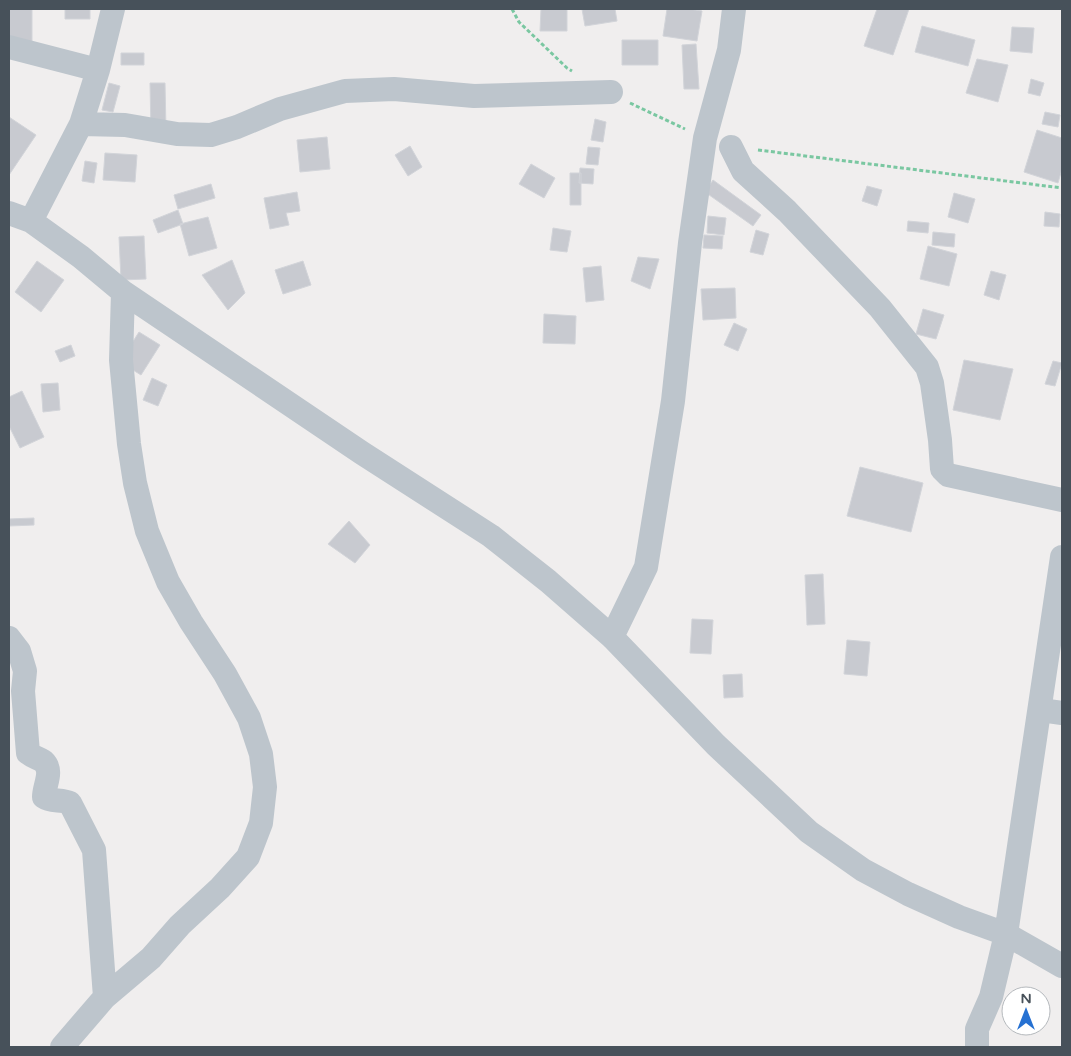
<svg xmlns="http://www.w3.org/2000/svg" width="1071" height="1056" font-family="'Varela Round',sans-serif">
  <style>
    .building { fill: #c8cad0; stroke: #d2d4d9 }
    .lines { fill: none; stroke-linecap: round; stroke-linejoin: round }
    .path { stroke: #7ac7a1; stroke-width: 3; stroke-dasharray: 4 2.5; stroke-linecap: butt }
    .minor { stroke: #bdc5cc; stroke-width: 24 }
  </style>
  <rect width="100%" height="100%" fill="#f0eeee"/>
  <path class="building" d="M9,9H32V44H9Z
    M65,9H90V19H65Z
    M541,9H567V31H540Z
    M582,9H615L617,21L585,26Z
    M667,9H689L702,11L697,41L663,36Z
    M877,9H909L893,55L864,46Z
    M922,26L975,40L968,66L915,52Z
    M1012,27L1034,28L1032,53L1010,51Z
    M622,40H658V65H622Z
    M696,44L699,89H684L682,45Z
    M121,53H144V65H121Z
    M977,59L1008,65L998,102L966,93Z
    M1031,79L1044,83L1040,96L1028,93Z
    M109,83L120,86L113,112L102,110Z
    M150,83H165L166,131H151Z
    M1045,112L1060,115L1058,127L1042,124Z
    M9,117L36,135L9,175Z
    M595,119L606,122L603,142L591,140Z
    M1037,130L1062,138V169L1058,183L1024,172Z
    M327,137L330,169L300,172L297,140Z
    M410,146L422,167L408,176L395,155Z
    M588,147L600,148L598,165L586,164Z
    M105,153L137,155L135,182L103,180Z
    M85,161L97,163L94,183L82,181Z
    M531,164L555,178L544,198L519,184Z
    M580,168L594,169L593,184L579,183Z
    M570,173H581V205H570Z
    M713,180L761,215L753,226L705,192Z
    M211,184L215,198L178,209L174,195Z
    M867,186L882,190L877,206L862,201Z
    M297,192L300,211L286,213L289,225L270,229L264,198Z
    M954,193L975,199L968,223L948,217Z
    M178,210L183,224L158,233L153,220Z
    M1045,212L1060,214L1059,227L1044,226Z
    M708,216L726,218L724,235L707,233Z
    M208,217L217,248L189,256L180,224Z
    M908,221L929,223L928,233L907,231Z
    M553,228L571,231L567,252L550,250Z
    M756,230L769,234L763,255L750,252Z
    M933,232L955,234L954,247L932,245Z
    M704,235L723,236L722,249L703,248Z
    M144,236L146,279L121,280L119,237Z
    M928,246L957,254L949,286L920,279Z
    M638,257L659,259L650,289L631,281Z
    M232,260L245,293L228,310L202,275Z
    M37,261L64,280L41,312L15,292Z
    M303,261L311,285L283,294L275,270Z
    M601,266L604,300L586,302L583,268Z
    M991,271L1006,275L999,300L984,295Z
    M735,288L736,318L703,320L701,289Z
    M923,309L944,315L936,339L916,334Z
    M544,314L576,316L575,344L543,343Z
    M734,323L747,329L738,351L724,345Z
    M139,332L160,345L141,375L120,362Z
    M71,345L75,356L60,362L55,351Z
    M964,360L1013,369L1000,420L953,410Z
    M1053,361L1062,363L1055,386L1045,384Z
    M152,378L167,385L158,406L143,400Z
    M58,383L60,410L43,412L41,384Z
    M22,391L44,437L20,448L9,426V397Z
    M860,467L923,483L911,532L847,516Z
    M34,518V525L9,526V519Z
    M349,521L370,545L355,563L328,544Z
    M823,574L825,624L807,625L805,575Z
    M692,619L713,620L711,654L690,653Z
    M847,640L870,642L867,676L844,674Z
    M742,674L743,697L724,698L723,675Z"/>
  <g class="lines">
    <path class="path" d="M512,9L519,22L567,68L572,71
      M630,103L685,129
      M758,150L1062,188"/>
    <path class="minor" d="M9,47L98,70
      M81,124L125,125L177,134L211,135L237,127L280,109L345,91L394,89L474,96L611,92
      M731,147L743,171L787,211L880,308L927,367L932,383L940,440L942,469L948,475L1062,500
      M9,213L31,221L81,257L123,292L362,453L491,536L548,581L612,637L716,745L809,832L863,870L908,894L959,917L1006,934L1062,966
      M31,221L81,124L98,70L113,9
      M612,637L646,567L673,401L690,243L705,138L729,50L734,9
      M9,638L19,651L25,671L23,691L28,753C33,757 38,758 43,761C54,771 44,785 44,797C51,802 62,799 70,803L94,850L105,997
      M1041,710L1062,713
      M62,1047L105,997L151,958L180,925L220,888L248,857L261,823L265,787L261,754L249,718L225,674L191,622L168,582L147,531L135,483L129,444L121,360L123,292
      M977,1047V1029L991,997L1006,934L1062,557"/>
  </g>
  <rect width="1071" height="1056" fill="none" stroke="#47515a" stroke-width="20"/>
  <g transform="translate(1026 1011)"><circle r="24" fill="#ffffff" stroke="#b5b9bd"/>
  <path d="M0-4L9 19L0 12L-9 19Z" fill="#2671d2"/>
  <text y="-8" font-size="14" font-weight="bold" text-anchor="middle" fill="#47515a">N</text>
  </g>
</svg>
